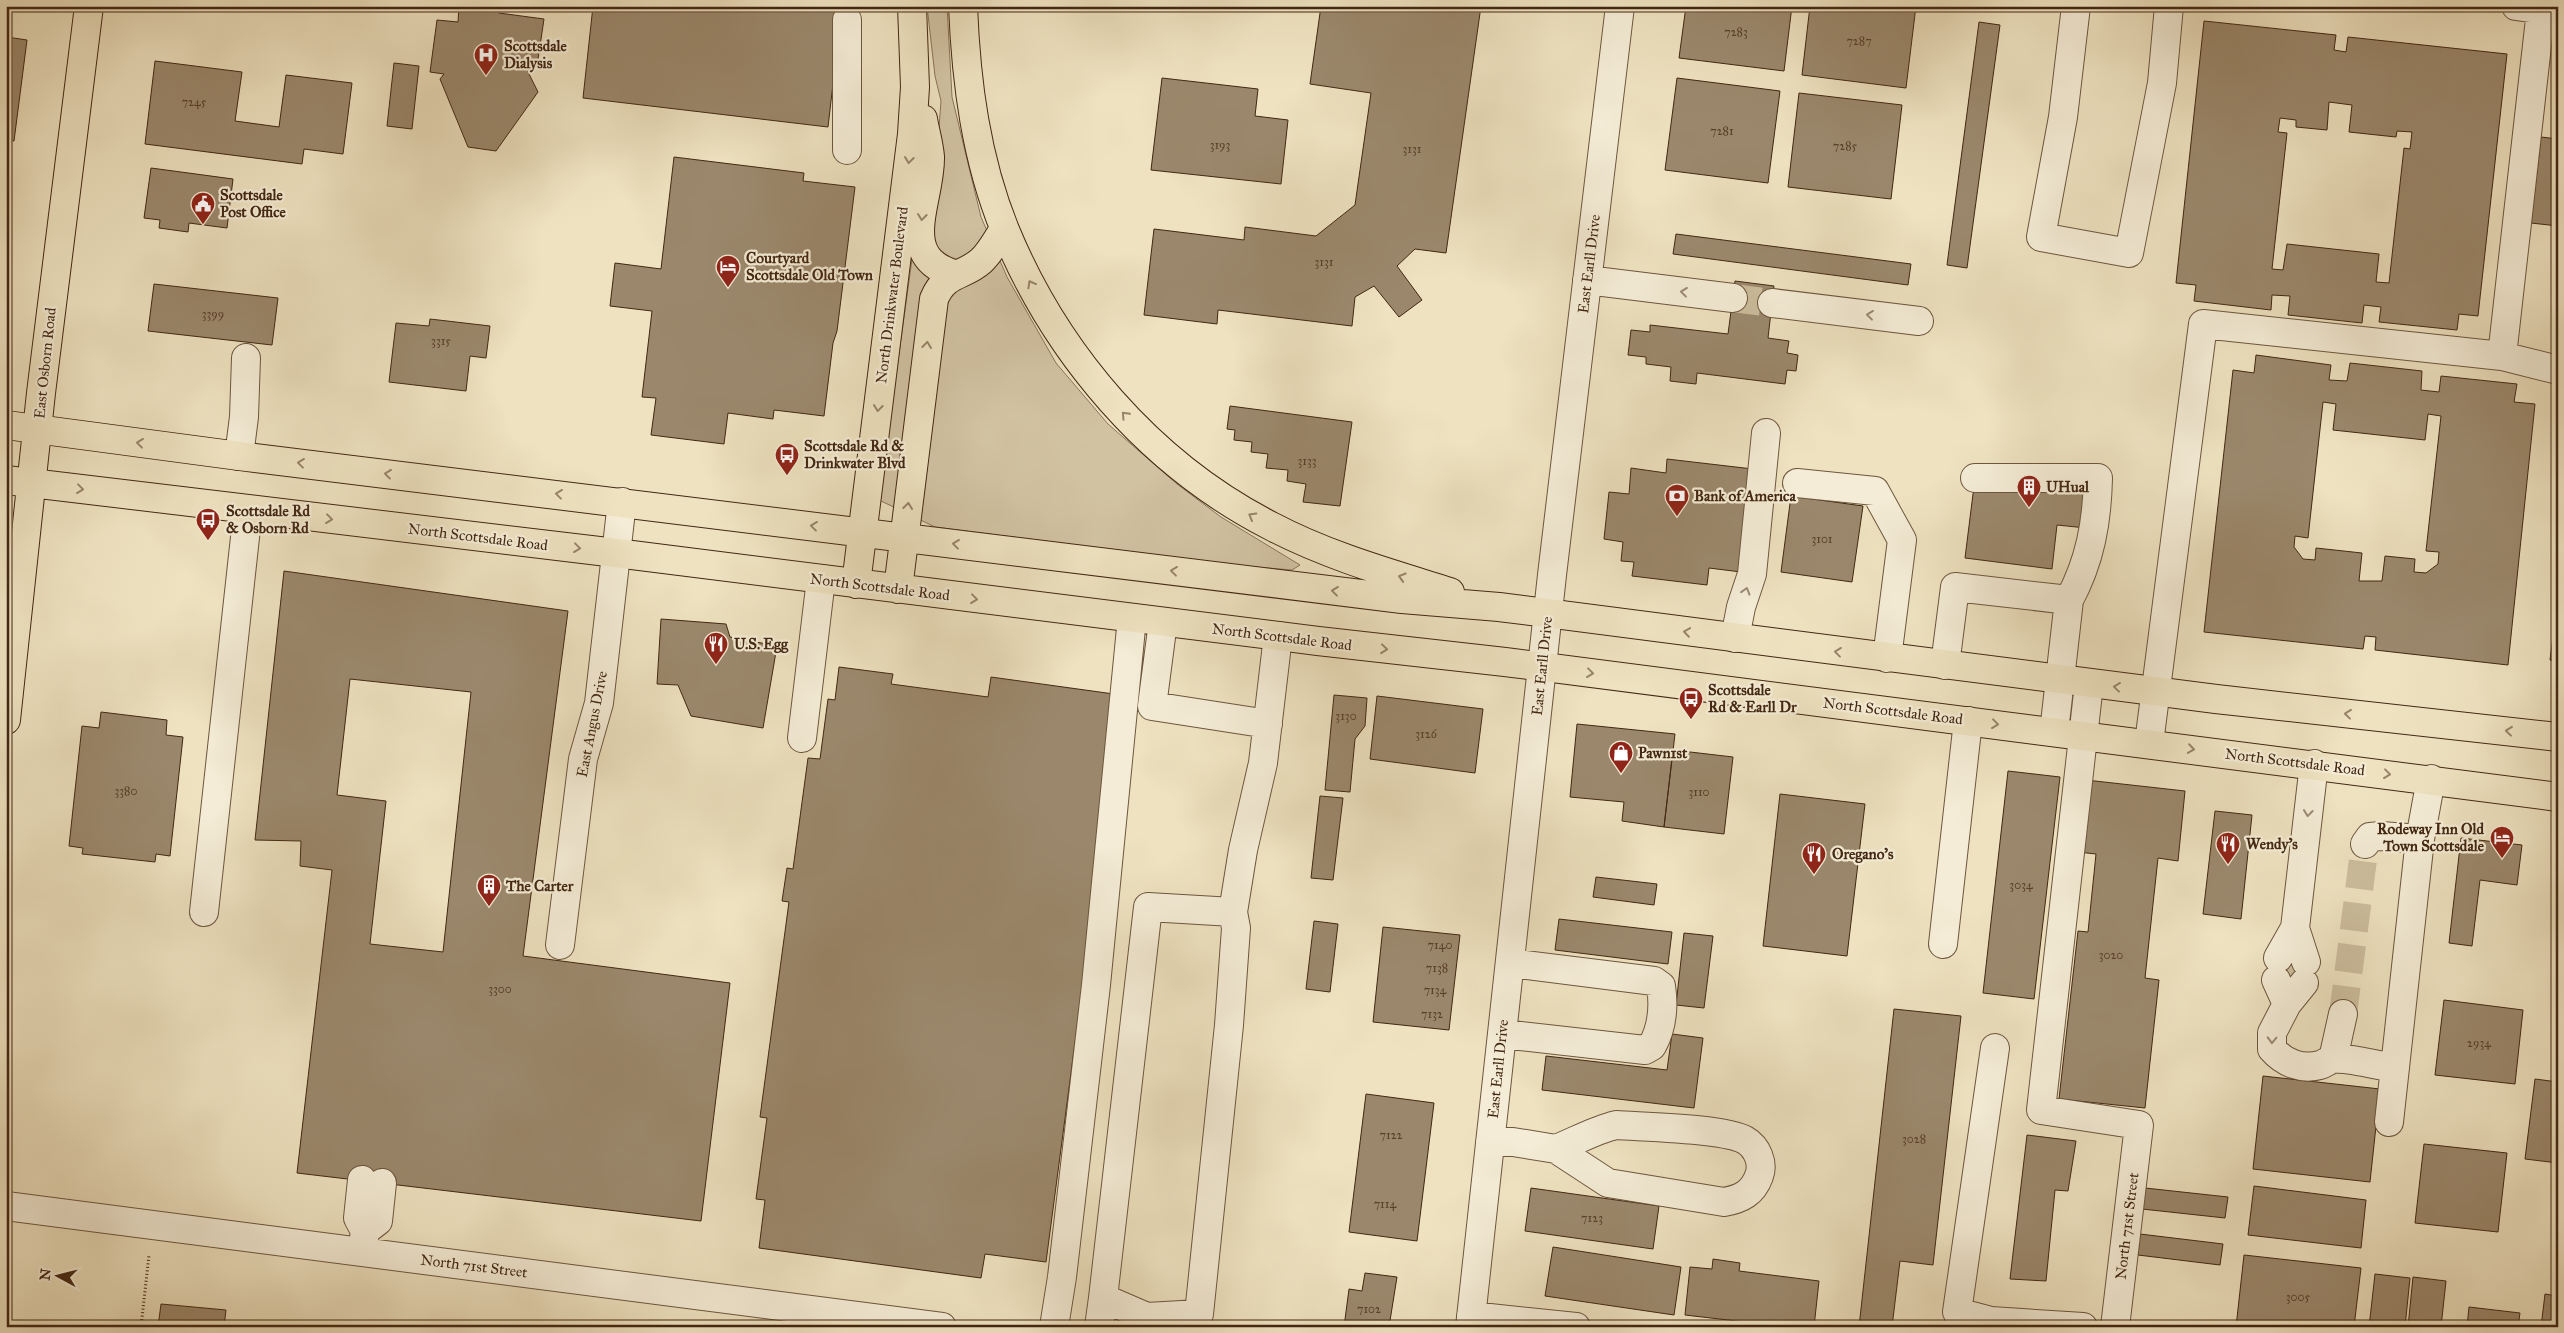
<svg xmlns="http://www.w3.org/2000/svg" width="2564" height="1333" font-family="'IM FELL Great Primer',serif">
  <style>
    .green { fill: #d1c2a2; stroke: #8a745a }
    .building { fill: #9b886c; stroke: #422712; fill-rule: evenodd }
    .lines { fill: none; stroke-linecap: round; stroke-linejoin: round }
    .minor-tunnel { stroke: #ccbd9d; stroke-width: 28; stroke-dasharray: 28 14; stroke-linecap: butt }
    .minor-casing { stroke: #6d563e; stroke-width: 30 }
    .major-casing { stroke: #422712; stroke-width: 30 }
    .path { stroke: #422712; stroke-width: 3; stroke-dasharray: 1 2.5; stroke-linecap: butt }
    .minor { stroke: #f4ecd6; stroke-width: 28 }
    .major { stroke: #eee2c0; stroke-width: 28 }
    .oneway { stroke: #988469 }
    .oneway2 { stroke: #9b8a74 }
    .labels { text-anchor: middle; stroke-width: 4.5; stroke-linejoin: round; paint-order: stroke }
    .number-label { font-size: 12px; fill: #583f28 }
    .poi-label { font-size: 15px; font-weight: bold; fill: #422712; stroke: #f4ecd6; text-anchor: start }
    .street-label { font-size: 15px; fill: #422712; stroke: #f4ecd6 }
  </style>
  <rect width="100%" height="100%" fill="#eee2c0"/>
  <filter id="stains"><feTurbulence type="fractalNoise" baseFrequency=".004" numOctaves="4"/><feColorMatrix values="0 0 0 0 .2 0 0 0 0 .09 0 0 0 0 .02 0 0 0 .5 -.17"/></filter>
  <radialGradient id="worn" r=".72"><stop offset=".6" stop-color="#630" stop-opacity="0"/><stop offset="1" stop-color="#630" stop-opacity=".3"/></radialGradient>
  <path class="green" d="M927,6H947L952,97L981,217L1007,277L1056,363L1108,424L1177,484L1221,517L1300,565L1292,570L1221,564L935,527L879,500L912,259L930,246L941,101L935,76Z"/>
  <path class="building" d="M459,6L499,7V13L544,19L537,66L527,65V70L538,92L496,151L468,147L440,79L444,74L430,72L437,20L458,22Z
    M593,6H842L828,127L583,98Z
    M1321,6H1481L1446,253L1415,249L1397,266L1422,300L1399,317L1374,286L1355,297L1352,326L1218,310L1217,324L1144,315L1154,229L1244,240L1245,227L1316,236L1355,205L1371,93L1310,84Z
    M1686,6H1792L1784,71L1679,58Z
    M1810,6H1916L1906,88L1802,75Z
    M6,16H10L7,37L27,40L14,141L6,140Z
    M2204,21L2336,35L2334,50L2346,52L2348,37L2507,54L2478,316L2459,314L2457,330L2379,322L2381,307L2364,305L2362,323L2288,315L2290,296L2272,295L2271,310L2194,301L2196,285L2176,283ZM2329,102L2352,105L2349,132L2396,137L2397,131L2412,132L2410,149L2404,148L2389,283L2376,282L2379,254L2287,244L2283,270L2272,269L2287,133L2278,132L2280,118L2296,120V127L2327,130Z
    M1979,22L2000,25L1967,268L1947,265Z
    M155,61L242,72L235,121L279,127L286,75L352,83L343,154L304,149L302,164L145,144Z
    M394,63L419,66L412,129L387,126Z
    M1162,78L1258,89L1255,116L1288,120L1281,184L1151,170Z
    M1677,78L1780,91L1768,183L1665,170Z
    M1799,93L1902,105L1891,199L1788,187Z
    M2541,137L2558,139V226L2531,223Z
    M674,157L804,173L803,181L855,187L837,331L833,343L824,416L774,410L773,419L728,413L724,444L651,435L656,398L642,397L652,311L610,306L615,263L661,269Z
    M151,168L233,179L227,228L189,223L188,232L159,228L160,220L144,218Z
    M1676,234L1911,264L1908,285L1673,254Z
    M1735,281L1774,286L1768,338L1789,341L1787,353L1798,355L1796,371L1787,370L1785,384L1697,373L1696,384L1670,381L1671,367L1646,364V357L1628,355L1631,330L1650,332V325L1728,334Z
    M154,284L278,298L272,345L148,331Z
    M430,319L490,326L486,358L470,356L466,391L389,382L396,323L429,326Z
    M2256,355L2331,365L2329,380L2347,381L2350,363L2422,371L2421,390L2439,392L2441,376L2517,384L2514,402L2535,404L2508,665L2375,650L2376,637L2365,636L2363,649L2204,632L2233,370L2254,373ZM2323,402L2336,404L2333,430L2425,440L2428,414L2441,416L2426,551L2439,552L2438,564L2426,573L2414,572L2415,559L2385,556L2382,581H2359L2362,553L2316,548L2315,560L2303,559L2294,547L2295,536L2308,538Z
    M1230,406L1352,422L1340,506L1303,502L1306,484L1287,481L1288,470L1266,468L1268,454L1251,452L1252,442L1234,440L1235,430L1227,429Z
    M1667,459L1753,469L1741,572L1709,568L1707,585L1632,576L1634,562L1621,561L1623,542L1604,539L1609,492L1629,494L1631,468L1666,473Z
    M1975,478L2090,492L2086,528L2057,525L2052,569L1965,558Z
    M1791,496L1863,506L1852,582L1781,572Z
    M284,571L568,611L523,956L730,983L701,1221L297,1173L332,870L300,866L301,841L255,840ZM350,679L471,692L443,952L370,944L386,801L337,795Z
    M2558,597V661L2550,660Z
    M661,619L726,624L730,637L777,646L763,728L691,716L678,685L657,684Z
    M839,667L893,674L891,684L988,697L991,677L1121,695L1046,1262L985,1254L981,1278L759,1248L765,1200L756,1199L767,1118L760,1117L789,902L782,901L787,868L793,869L808,758L820,759L828,699L835,700Z
    M1334,695L1367,698L1365,726L1355,739L1350,792L1325,790Z
    M1377,696L1483,709L1475,773L1370,759Z
    M101,712L167,720L166,735L183,737L170,856L156,854L155,862L82,854L83,848L69,846L82,726L99,728Z
    M1577,724L1675,734L1664,827L1622,821L1624,802L1570,797Z
    M1673,750L1733,757L1724,834L1664,827Z
    M2008,771L2060,777L2034,999L1983,993Z
    M2086,780L2185,791L2178,861L2158,858L2145,978L2159,980L2145,1108L2059,1099L2078,931L2088,932L2096,854L2078,852Z
    M1780,794L1865,804L1847,956L1763,946Z
    M1320,796L1343,798L1333,880L1311,878Z
    M2215,811L2252,815L2241,919L2203,914Z
    M2461,838L2522,845L2517,885L2480,880L2472,946L2449,943Z
    M1596,877L1657,884L1654,905L1593,897Z
    M1559,919L1672,932L1668,964L1555,950Z
    M1314,921L1338,924L1330,992L1306,989Z
    M1383,927L1460,935L1449,1030L1373,1022Z
    M1684,933L1713,936L1704,1008L1676,1005Z
    M2444,1000L2523,1010L2515,1084L2435,1075Z
    M1894,1009L1961,1016L1933,1265L1900,1261L1892,1327H1859Z
    M1672,1034L1703,1038L1694,1108L1542,1090L1546,1056L1667,1070Z
    M2263,1076L2380,1089L2370,1182L2253,1169Z
    M2535,1079L2558,1082V1163L2525,1159Z
    M1366,1094L1434,1103L1417,1241L1349,1232Z
    M2027,1135L2076,1141L2068,1191L2055,1190L2046,1281L2010,1279Z
    M2424,1144L2507,1153L2498,1232L2415,1223Z
    M2254,1186L2366,1200L2361,1248L2248,1235Z
    M1531,1188L1659,1206L1653,1249L1525,1231Z
    M2145,1188L2228,1197L2225,1218L2142,1209Z
    M2140,1234L2223,1244L2220,1265L2138,1255Z
    M1553,1247L1681,1267L1674,1315L1545,1296Z
    M2244,1255L2361,1268L2354,1327H2236Z
    M1713,1259L1740,1263L1739,1271L1819,1281L1814,1327H1788L1685,1315L1690,1267L1712,1269Z
    M1365,1273L1397,1277L1389,1327H1344L1349,1289L1362,1291Z
    M2375,1274L2410,1278L2405,1327H2369Z
    M2413,1277L2446,1281L2441,1327H2408Z
    M2545,1294L2558,1296V1327H2541Z
    M161,1304L226,1310L224,1327H158Z
    M2469,1307L2520,1313L2518,1327H2467Z"/>
  <g class="lines">
    <path class="minor-tunnel" d="M1733,298L1772,303
      M2291,981L2294,961
      M2343,1014L2365,844"/>
    <defs>
      <path id="minor" d="M2076,6L2063,117L2041,237L2129,253L2162,83L2169,6
        M2516,6L2558,12
        M847,20V150
        M1587,280L1733,298
        M1772,303L1919,321
        M2502,356L2558,370
        M239,456L244,417L246,358
        M1975,478H2098C2097,523 2090,561 2069,600
        M1797,483L1875,491L1902,540L1887,658
        M1163,622L1152,706L1268,724
        M1735,638L1741,607L1752,574L1766,433
        M1945,665L1955,587L2069,600L2054,732
        M2089,684L2041,1110L2139,1125L2115,1327
        M802,738L821,579
        M2149,743L2203,324L2502,356L2541,10
        M2365,844L2370,837L2381,836L2420,839
        M204,912L248,510
        M1233,912L1148,907L1103,1298L1147,1317L1199,1314L1229,1025L1236,928L1233,912L1243,850L1263,763L1278,636
        M2295,928L2306,962
        M1943,944L1968,721
        M560,945L583,759L599,703L622,502
        M2278,958L2295,928L2314,764
        M2276,980L2287,1004L2272,1033V1049C2284,1063 2302,1070 2320,1065C2325,1064 2329,1059 2334,1059C2347,1057 2380,1066 2395,1068
        M2287,1004L2304,983
        M1502,1034L1645,1050L1652,1046C1662,1028 1664,1006 1661,986L1654,981L1510,963
        M1995,1048L1957,1312L1991,1321L2083,1327
        M2333,1059L2343,1014
        M2389,1122L2420,839L2431,779
        M1490,1142H1513L1556,1149L1608,1183L1724,1202C1741,1199 1753,1193 1759,1176C1764,1163 1757,1147 1745,1140C1724,1128 1644,1127 1616,1125C1595,1130 1576,1141 1556,1149
        M362,1180L358,1218L365,1231L362,1252
        M6,1206L942,1327
        M365,1231L378,1221L382,1183
        M1471,1316L1576,1327
        M1054,1327L1062,1277L1096,985L1132,618
        M1099,1327L1103,1298
        M1470,1327L1552,575L1620,6"/>
      <path id="major" d="M963,6C966,82 976,159 1005,230C1056,354 1150,464 1271,526C1328,556 1389,573 1450,592
        M923,119C925,131 929,144 930,157C931,201 895,256 954,274
        M6,425L239,456L1402,599L1499,607L2216,699L2558,737
        M6,480L616,553L1318,641L1505,662L2558,797
        M856,584L912,134L915,87L912,6
        M898,589L934,299C945,272 963,277 981,261C991,252 997,239 1004,229
        M6,720L41,393L89,6"/>
    </defs>
    <use href="#minor" class="minor-casing"/>
    <use href="#major" class="major-casing"/>
    <path class="path" d="M141,1327L149,1255"/>
    <use href="#minor" class="minor"/>
    <use href="#major" class="major"/>
  </g>
  <defs><path id="oneway-chevron" d="M-2-3.5L2.5 0L-2 3.5" fill="none" stroke-width="1.6" stroke-linecap="round" stroke-linejoin="round" transform="scale(1.25)"/></defs>
  <g class="oneway">
    <use href="#oneway-chevron" transform="translate(909 160) rotate(97)"/>
    <use href="#oneway-chevron" transform="translate(922 217) rotate(97)"/>
    <use href="#oneway-chevron" transform="translate(1031 284) rotate(-119)"/>
    <use href="#oneway-chevron" transform="translate(927 345) rotate(-83)"/>
    <use href="#oneway-chevron" transform="translate(878 408) rotate(97)"/>
    <use href="#oneway-chevron" transform="translate(1125 415) rotate(-133)"/>
    <use href="#oneway-chevron" transform="translate(140 443) rotate(-173)"/>
    <use href="#oneway-chevron" transform="translate(301 463) rotate(-173)"/>
    <use href="#oneway-chevron" transform="translate(388 474) rotate(-173)"/>
    <use href="#oneway-chevron" transform="translate(80 489) rotate(7)"/>
    <use href="#oneway-chevron" transform="translate(559 494) rotate(-173)"/>
    <use href="#oneway-chevron" transform="translate(908 506) rotate(-83)"/>
    <use href="#oneway-chevron" transform="translate(1252 516) rotate(-150)"/>
    <use href="#oneway-chevron" transform="translate(329 519) rotate(7)"/>
    <use href="#oneway-chevron" transform="translate(814 526) rotate(-173)"/>
    <use href="#oneway-chevron" transform="translate(956 544) rotate(-173)"/>
    <use href="#oneway-chevron" transform="translate(577 548) rotate(7)"/>
    <use href="#oneway-chevron" transform="translate(1174 571) rotate(-173)"/>
    <use href="#oneway-chevron" transform="translate(1402 577) rotate(-163)"/>
    <use href="#oneway-chevron" transform="translate(1335 591) rotate(-173)"/>
    <use href="#oneway-chevron" transform="translate(974 599) rotate(7)"/>
    <use href="#oneway-chevron" transform="translate(1687 632) rotate(-172)"/>
    <use href="#oneway-chevron" transform="translate(1384 649) rotate(6)"/>
    <use href="#oneway-chevron" transform="translate(1838 652) rotate(-173)"/>
    <use href="#oneway-chevron" transform="translate(1590 673) rotate(7)"/>
    <use href="#oneway-chevron" transform="translate(2117 687) rotate(-173)"/>
    <use href="#oneway-chevron" transform="translate(2348 714) rotate(-174)"/>
    <use href="#oneway-chevron" transform="translate(1995 724) rotate(7)"/>
    <use href="#oneway-chevron" transform="translate(2509 731) rotate(-174)"/>
    <use href="#oneway-chevron" transform="translate(2191 749) rotate(8)"/>
    <use href="#oneway-chevron" transform="translate(2387 774) rotate(7)"/>
  </g>
  <g class="oneway2">
    <use href="#oneway-chevron" transform="translate(1684 292) rotate(-173)"/>
    <use href="#oneway-chevron" transform="translate(1870 315) rotate(-173)"/>
    <use href="#oneway-chevron" transform="translate(1746 591) rotate(-73)"/>
    <use href="#oneway-chevron" transform="translate(2308 813) rotate(96)"/>
    <use href="#oneway-chevron" transform="translate(2272 1040) rotate(92)"/>
  </g>
  <defs>
    <symbol id="hospital-pin" viewBox="-11 -11 22 30"><path d="M0 17L-7.5 6A9.5 9.5 0 1 1 7.5 6Z" fill="#8f2418" stroke="#f4ecd6"/><path d="M-5-5h3v3.5h4V-5h3V5h-3V1.5h-4V5h-3Z" fill="#fff"/></symbol>
    <symbol id="civic-pin" viewBox="-11 -11 22 30"><path d="M0 17L-7.5 6A9.5 9.5 0 1 1 7.5 6Z" fill="#8f2418" stroke="#f4ecd6"/><path d="M-.6-6.5H3V-4.5H.6V-3L4-1V1h2V6H-6V1h2V-1L-.6-3ZM-1.2 2.5V6h2.4V2.5Z" fill="#fff"/></symbol>
    <symbol id="hotel-pin" viewBox="-11 -11 22 30"><path d="M0 17L-7.5 6A9.5 9.5 0 1 1 7.5 6Z" fill="#8f2418" stroke="#f4ecd6"/><path d="M-6-4.5h1.5V1H6V5H4.5V3h-9V5H-6ZM-4 0a1.8 1.8 0 1 1 3.6 0ZM.5 0V-2.5h3Q6-2.5 6 0Z" fill="#fff"/></symbol>
    <symbol id="bus-pin" viewBox="-11 -11 22 30"><path d="M0 17L-7.5 6A9.5 9.5 0 1 1 7.5 6Z" fill="#8f2418" stroke="#f4ecd6"/><path d="M-5-6H5V4H4V6H2V4H-2V6H-4V4H-5ZM-3.5-4V0h7V-4ZM-3.5 1.2v1.5H-2V1.2ZM2 1.2v1.5H3.5V1.2Z" fill="#fff"/></symbol>
    <symbol id="building-pin" viewBox="-11 -11 22 30"><path d="M0 17L-7.5 6A9.5 9.5 0 1 1 7.5 6Z" fill="#8f2418" stroke="#f4ecd6"/><path d="M-4-6H4V6H1V3H-1V6H-4ZM-2.5-4.3h1.7v1.8h-1.7ZM.8-4.3h1.7v1.8H.8ZM-2.5-1h1.7V.8h-1.7ZM.8-1h1.7V.8H.8Z" fill="#fff"/></symbol>
    <symbol id="bank-pin" viewBox="-11 -11 22 30"><path d="M0 17L-7.5 6A9.5 9.5 0 1 1 7.5 6Z" fill="#8f2418" stroke="#f4ecd6"/><path d="M-6-4H6V4H-6ZM0-2.3a2.3 2.3 0 1 0 0 4.6a2.3 2.3 0 1 0 0-4.6Z" fill="#fff"/></symbol>
    <symbol id="restaurant-pin" viewBox="-11 -11 22 30"><path d="M0 17L-7.5 6A9.5 9.5 0 1 1 7.5 6Z" fill="#8f2418" stroke="#f4ecd6"/><path d="M-5-6h1v4h1v-4h1v4h1v-4h1v5L-1.5 .5V6h-2V.5L-5-1ZM5-6V6H3V1.5H1.5Q1.5-4 5-6Z" fill="#fff"/></symbol>
    <symbol id="shop-pin" viewBox="-11 -11 22 30"><path d="M0 17L-7.5 6A9.5 9.5 0 1 1 7.5 6Z" fill="#8f2418" stroke="#f4ecd6"/><path d="M-5-2.5h2.3a2.7 3.5 0 0 1 5.4 0H5L5.5 6h-11ZM-1.5-2.5h3a1.5 2.3 0 0 0-3 0Z" fill="#fff"/></symbol>
  </defs>
  <g fill-rule="evenodd">
    <use href="#hospital-pin" x="472" y="41" width="28" height="38"/>
    <use href="#civic-pin" x="189" y="190" width="28" height="38"/>
    <use href="#hotel-pin" x="714" y="253" width="28" height="38"/>
    <use href="#bus-pin" x="773" y="441" width="28" height="38"/>
    <use href="#building-pin" x="2015" y="473" width="28" height="38"/>
    <use href="#bank-pin" x="1663" y="482" width="28" height="38"/>
    <use href="#bus-pin" x="194" y="506" width="28" height="38"/>
    <use href="#restaurant-pin" x="702" y="630" width="28" height="38"/>
    <use href="#bus-pin" x="1677" y="685" width="28" height="38"/>
    <use href="#shop-pin" x="1607" y="739" width="28" height="38"/>
    <use href="#hotel-pin" x="2488" y="824" width="28" height="38"/>
    <use href="#restaurant-pin" x="2214" y="830" width="28" height="38"/>
    <use href="#restaurant-pin" x="1800" y="840" width="28" height="38"/>
    <use href="#building-pin" x="475" y="872" width="28" height="38"/>
  </g>
  <g class="labels">
    <g class="number-label">
      <text x="1736" y="36">7283</text>
      <text x="1859" y="45">7287</text>
      <text x="194" y="106">7245</text>
      <text x="1722" y="135">7281</text>
      <text x="1220" y="149">3193</text>
      <text x="1845" y="150">7285</text>
      <text x="1412" y="153">3131</text>
      <text x="1324" y="266">3131</text>
      <text x="213" y="318">3399</text>
      <text x="441" y="345">3315</text>
      <text x="1307" y="465">3133</text>
      <text x="1822" y="543">3101</text>
      <text x="1346" y="720">3130</text>
      <text x="1426" y="738">3126</text>
      <text x="126" y="795">3380</text>
      <text x="1699" y="796">3110</text>
      <text x="2021" y="889">3034</text>
      <text x="1440" y="949">7140</text>
      <text x="2111" y="959">3020</text>
      <text x="1437" y="972">7138</text>
      <text x="500" y="993">3300</text>
      <text x="1435" y="994">7134</text>
      <text x="1432" y="1018">7132</text>
      <text x="2479" y="1047">2934</text>
      <text x="1391" y="1139">7122</text>
      <text x="1914" y="1143">3028</text>
      <text x="1385" y="1208">7114</text>
      <text x="1592" y="1222">7123</text>
      <text x="2298" y="1301">3005</text>
      <text x="1369" y="1313">7102</text>
    </g>
    <g class="poi-label">
      <text x="504" y="51">Scottsdale<tspan x="504" dy="17">Dialysis</tspan></text>
      <text x="220" y="200">Scottsdale<tspan x="220" dy="17">Post Office</tspan></text>
      <text x="746" y="263">Courtyard<tspan x="746" dy="17">Scottsdale Old Town</tspan></text>
      <text x="804" y="451">Scottsdale Rd &amp;<tspan x="804" dy="17">Drinkwater Blvd</tspan></text>
      <text x="2046" y="492">UHual</text>
      <text x="1694" y="501">Bank of America</text>
      <text x="226" y="516">Scottsdale Rd<tspan x="226" dy="17">&amp; Osborn Rd</tspan></text>
      <text x="734" y="649">U.S. Egg</text>
      <text x="1708" y="695">Scottsdale<tspan x="1708" dy="17">Rd &amp; Earll Dr</tspan></text>
      <text x="1638" y="758">Pawn1st</text>
      <text x="2484" y="834" text-anchor="end">Rodeway Inn Old<tspan x="2484" dy="17">Town Scottsdale</tspan></text>
      <text x="2246" y="849">Wendy's</text>
      <text x="1832" y="859">Oregano's</text>
      <text x="506" y="891">The Carter</text>
    </g>
    <g class="street-label">
      <text transform="translate(1589 264) rotate(-83)" y="5">East Earll Drive</text>
      <text transform="translate(892 295) rotate(-83)" y="5">North Drinkwater Boulevard</text>
      <text transform="translate(45 363) rotate(-84)" y="5">East Osborn Road</text>
      <text transform="translate(478 537) rotate(7)" y="5">North Scottsdale Road</text>
      <text transform="translate(880 587) rotate(7)" y="5">North Scottsdale Road</text>
      <text transform="translate(1282 637) rotate(7)" y="5">North Scottsdale Road</text>
      <text transform="translate(1542 666) rotate(-84)" y="5">East Earll Drive</text>
      <text transform="translate(1893 711) rotate(7)" y="5">North Scottsdale Road</text>
      <text transform="translate(592 724) rotate(-79)" y="5">East Angus Drive</text>
      <text transform="translate(2295 762) rotate(7)" y="5">North Scottsdale Road</text>
      <text transform="translate(1498 1069) rotate(-84)" y="5">East Earll Drive</text>
      <text transform="translate(2127 1226) rotate(-83)" y="5">North 71st Street</text>
      <text transform="translate(474 1266) rotate(7)" y="5">North 71st Street</text>
    </g>
  </g>
  <rect width="2564" height="1333" fill="none" stroke="#eee2c0" stroke-width="25"/>
  <rect x="8" y="8" width="2549" height="1318" fill="none" stroke="#422712" stroke-width="2.5"/>
  <rect x="12" y="12" width="2539" height="1308" fill="none" stroke="#422712"/>
  <g transform="translate(58 1276) rotate(277)" stroke="#f4ecd6" stroke-width="4" paint-order="stroke">
  <path d="M0-4L9 19L0 12L-9 19Z" fill="#422712"/>
  <text y="-8" font-size="14" font-weight="bold" text-anchor="middle" fill="#422712">N</text>
  </g>
  <rect width="100%" height="100%" filter="url(#stains)"/>
  <rect width="100%" height="100%" fill="url(#worn)"/>
</svg>
